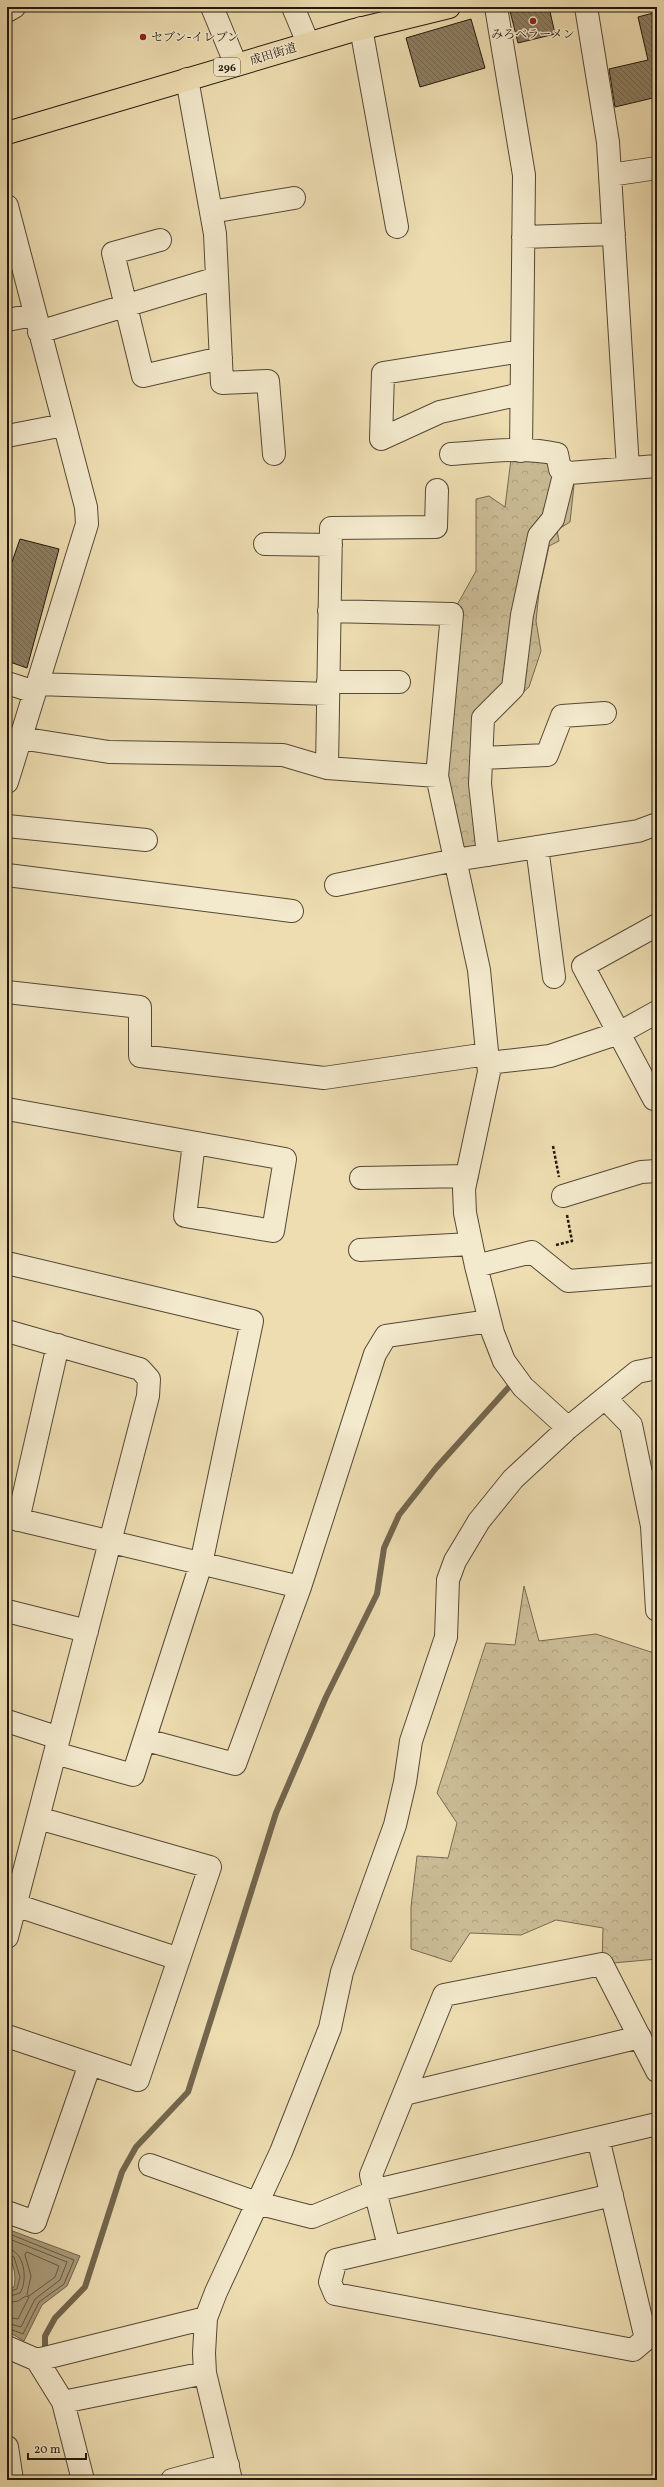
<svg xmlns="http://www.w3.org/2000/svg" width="664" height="2487" font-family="Vollkorn,'Noto Serif JP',serif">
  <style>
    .forest { fill: url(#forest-crowns); stroke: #766951 }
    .water { fill: #a89a79; stroke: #72664e }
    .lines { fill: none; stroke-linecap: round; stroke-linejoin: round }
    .shore { stroke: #655843; stroke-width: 1 }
    .stream { stroke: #72664e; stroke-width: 6 }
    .building { fill: url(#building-back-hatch); stroke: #22170d }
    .minor-casing { stroke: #554836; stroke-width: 24 }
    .highway-casing { stroke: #22170d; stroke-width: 24 }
    .path { stroke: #22170d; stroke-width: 2.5; stroke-dasharray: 3 2; stroke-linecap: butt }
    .minor { stroke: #f3e9cc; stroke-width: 22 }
    .highway { stroke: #edddb1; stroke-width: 22 }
    .poi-dot { fill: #8f2418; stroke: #f3e9cc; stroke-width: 1.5 }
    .labels { text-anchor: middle; stroke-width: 3; stroke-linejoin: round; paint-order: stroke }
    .shield { fill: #f3e9cc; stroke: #615646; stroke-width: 1 }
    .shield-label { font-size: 11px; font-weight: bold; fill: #22170d }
    .poi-label { font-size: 12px; fill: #22170d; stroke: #f3e9cc }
    .street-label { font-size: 12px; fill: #22170d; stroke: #f3e9cc }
  </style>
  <defs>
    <pattern id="forest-crowns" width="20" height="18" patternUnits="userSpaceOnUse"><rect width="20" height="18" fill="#cabb95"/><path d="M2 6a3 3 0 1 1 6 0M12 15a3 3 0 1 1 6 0" fill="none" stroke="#ada07f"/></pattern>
    <pattern id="building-back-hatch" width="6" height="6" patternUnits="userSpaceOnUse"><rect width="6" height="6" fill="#8c7e62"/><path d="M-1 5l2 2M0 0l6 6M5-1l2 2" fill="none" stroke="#72664f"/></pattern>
  </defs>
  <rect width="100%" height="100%" fill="#edddb1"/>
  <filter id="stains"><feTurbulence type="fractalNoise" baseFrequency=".005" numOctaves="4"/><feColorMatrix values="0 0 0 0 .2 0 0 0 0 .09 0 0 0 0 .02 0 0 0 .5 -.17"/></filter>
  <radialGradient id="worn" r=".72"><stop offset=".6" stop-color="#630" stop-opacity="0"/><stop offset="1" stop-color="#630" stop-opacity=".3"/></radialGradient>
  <path class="forest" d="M512,451L557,454L574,485L570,522L557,530L559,541L549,546L539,592L536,621L541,651L529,687L493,719L488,855L455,860L437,776L452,614L476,571V499L489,496L505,507Z
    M524,1586L539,1641L596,1634L657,1654V1959L602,1964L603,1928L556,1920L521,1935L470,1933L451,1962L411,1949V1907L417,1856L448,1858L457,1823L437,1793L486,1643L515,1645Z"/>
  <path class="water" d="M7,2229L80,2256L67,2286L42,2305L24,2341L7,2331V2289L14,2287C16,2277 15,2264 7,2256Z"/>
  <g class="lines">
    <path class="shore" d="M7,2233L74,2260L64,2284L39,2302L23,2334L7,2328
      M7,2238L67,2262L60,2280L35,2299L21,2327L7,2323
      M7,2249C25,2250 28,2281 20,2293L7,2297
      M27,2252L59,2266L55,2277L29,2296L27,2294L31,2276L25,2255Z
      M7,2254L14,2257L20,2277L17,2289L7,2292
      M7,2303L18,2301L26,2296L29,2297L18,2319L7,2317"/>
    <path class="stream" d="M45,2353V2336L55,2318L85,2287L122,2172L136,2147L188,2092L276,1813L326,1697L377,1594L384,1548L399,1515L436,1468L508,1388"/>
  </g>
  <path class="building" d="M527,7H549L555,34L518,43L510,11Z
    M657,12V97L615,107L609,69L648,60L638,17Z
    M471,19L485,68L420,87L406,38Z
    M20,539L59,549L27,668L7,661V576Z"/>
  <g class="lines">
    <defs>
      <path id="minor" d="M212,7L236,65
        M293,7L308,43
        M496,7L524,175L521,451
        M586,7L608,142L628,468
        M7,11L14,7
        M361,28L397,227
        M187,79L215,234L222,383L268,381L274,454
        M610,175L657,168
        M7,206L86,507L87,524L7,782
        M211,212L294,198
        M523,237L614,234
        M160,240L113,253L143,376L221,358
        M7,320L34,315
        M39,332L217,278
        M521,394L440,412L381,439L383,373L522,351
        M7,436L64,425
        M451,454C485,452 523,446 557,454L560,469L569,473L657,466
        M265,544L331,545
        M329,611L452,614L437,776L479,970L489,1072L464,1189L465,1213L476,1266L493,1333L504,1361L523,1387L568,1428
        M328,682H399
        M7,683L35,692
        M37,684L328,694
        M20,738L109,752L283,755L327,768
        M481,758L547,755L562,716L605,713
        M437,776L327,768L331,528L436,527L437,490
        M7,826L146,840
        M537,847L554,977
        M488,855L480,784L483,718L513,688L522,615L539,536L553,519L565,471
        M7,875L292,911
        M336,885L455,860L638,831L657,824
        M7,992L140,1007V1056L324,1078L487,1054
        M488,1063L550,1056L619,1033L657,1012
        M654,1099L583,966L657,925
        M7,1109L285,1159L273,1231L185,1216L194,1143
        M361,1178L467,1176
        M563,1196L641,1172L657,1171
        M360,1250L471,1244
        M7,1263L252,1321L201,1564L133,1775L55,1753
        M476,1266L532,1252L568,1281L657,1274
        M7,1331L140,1369L149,1379L148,1396L7,1937
        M605,1398L631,1425L652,1526L657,1610
        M7,1517L300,1587
        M18,1520L58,1345
        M7,1611L87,1631
        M7,1721L59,1738
        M146,1740L235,1764L300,1587L375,1354L386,1336L490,1321
        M15,1905L179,1959
        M7,2036L138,2080L210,1867L38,1818
        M404,2094L640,2037
        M598,2138L646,2339L633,2350L335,2294L330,2282L336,2260L612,2195
        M150,2165L257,2203L312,2217L381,2189L657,2124
        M7,2212L35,2222L90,2064
        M389,2246L371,2175L444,1995L602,1964L657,2071
        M7,2347L37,2360L63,2402L83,2480
        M37,2360L206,2318
        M63,2402L205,2373
        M7,2447L12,2480
        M172,2480L228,2465
        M231,2480L205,2373L204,2353L206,2318L216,2292L281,2152L330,2028L342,1972L395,1825L405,1782L411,1741L446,1637L448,1580L455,1561L479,1521L513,1479L568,1428L637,1372L657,1368"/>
      <path id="highway" d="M7,133L351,31L449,7"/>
    </defs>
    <use href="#minor" class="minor-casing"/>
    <use href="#highway" class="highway-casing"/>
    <path class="path" d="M553,1146L559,1177
      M556,1245L572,1241L567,1215"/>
    <use href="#minor" class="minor"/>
    <use href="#highway" class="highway"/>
  </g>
  <g class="poi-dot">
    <circle cx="533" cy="21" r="4"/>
    <circle cx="143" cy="37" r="4"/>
  </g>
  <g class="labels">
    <rect class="shield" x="214" y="58" width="26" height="18" rx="3"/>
    <g class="shield-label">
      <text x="227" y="71">296</text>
    </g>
    <g class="poi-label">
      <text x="533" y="38">みろべラーメン</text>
      <text x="151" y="41" text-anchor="start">セブン-イレブン</text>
    </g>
    <g class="street-label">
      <text transform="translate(273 54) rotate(-17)" y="4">成田街道</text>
    </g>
  </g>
  <rect width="664" height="2487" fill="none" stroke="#edddb1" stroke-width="24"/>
  <rect x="8" y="8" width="648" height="2471" fill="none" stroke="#22170d" stroke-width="2"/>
  <rect x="12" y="12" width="640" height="2463" fill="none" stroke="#22170d"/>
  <path d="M28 2453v6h58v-6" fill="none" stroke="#22170d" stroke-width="2"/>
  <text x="34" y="2453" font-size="12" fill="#22170d" stroke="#f3e9cc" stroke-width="3" paint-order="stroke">20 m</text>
  <rect width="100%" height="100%" filter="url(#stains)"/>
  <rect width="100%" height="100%" fill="url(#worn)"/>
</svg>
